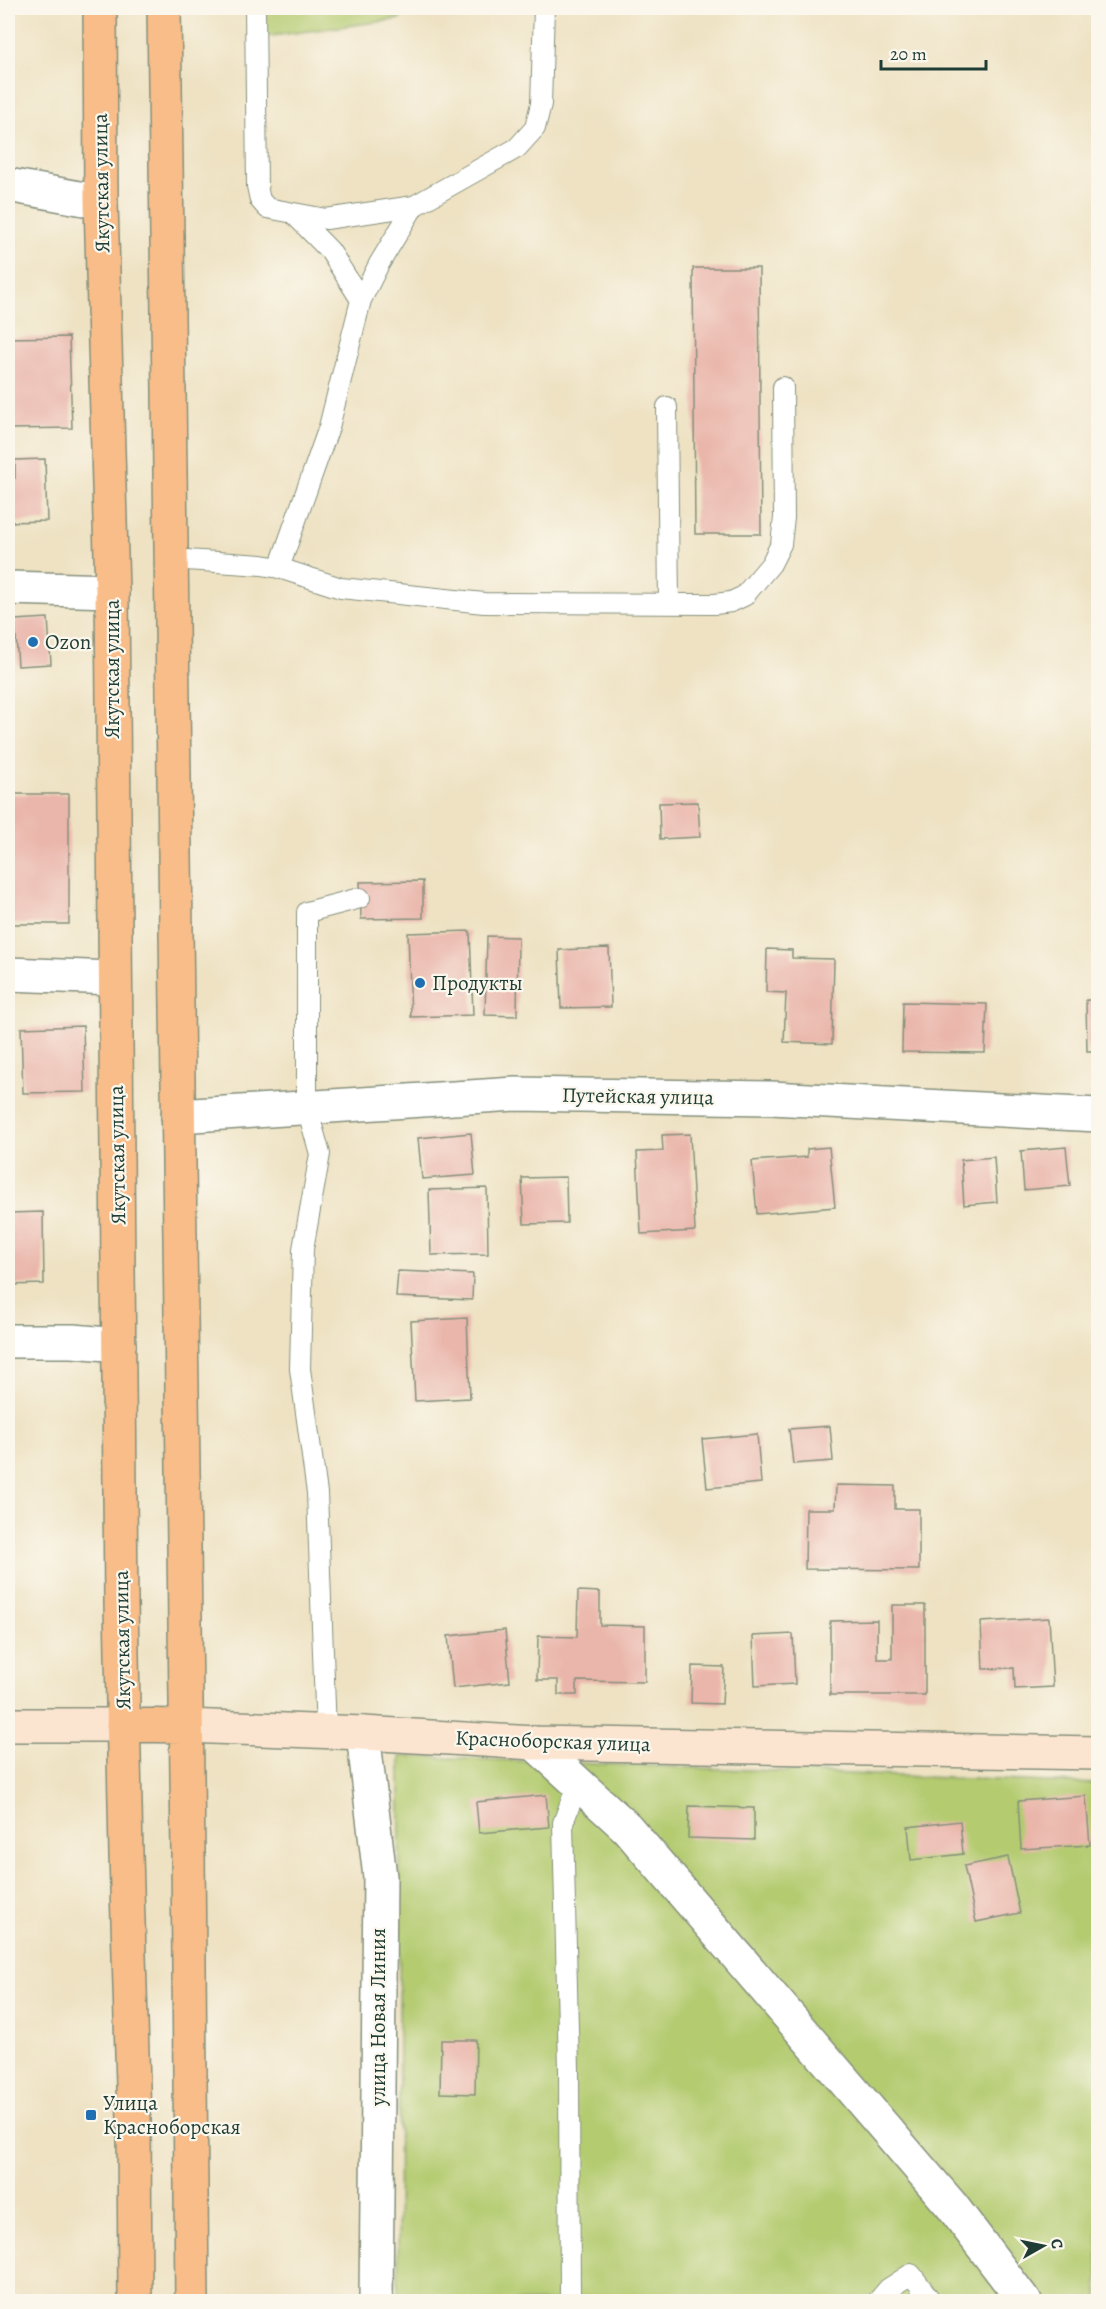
<svg xmlns="http://www.w3.org/2000/svg" width="1106" height="2309" font-family="Alegreya,serif">
  <style>
    .green { fill: #b4cb70; stroke: #6a8452; stroke-width: 1.5 }
    .building { fill: #eab6ab }
    .lines { fill: none; stroke-linecap: round; stroke-linejoin: round }
    .lane-casing { stroke: #86907c; stroke-width: 22 }
    .street-casing { stroke: #86907c; stroke-width: 36 }
    .secondary-casing { stroke: #86907c; stroke-width: 36 }
    .primary-casing { stroke: #86907c; stroke-width: 36 }
    .lane { stroke: #fff; stroke-width: 20 }
    .street { stroke: #fff; stroke-width: 33 }
    .secondary { stroke: #fce5d0; stroke-width: 33 }
    .primary { stroke: #f8bd89; stroke-width: 33 }
    .poi-dot { fill: #1f6fb2; stroke: #fbf7ec; stroke-width: 2 }
    .labels { text-anchor: middle; stroke-width: 4.5; stroke-linejoin: round; paint-order: stroke }
    .street-label { font-size: 21px; fill: #1f3d34; stroke: #fbf7ec }
    .poi-label { font-size: 21px; fill: #1f3d34; stroke: #fbf7ec; text-anchor: start }
  </style>
  <rect width="100%" height="100%" fill="#fbf7ec"/>
  <filter id="ink" filterUnits="userSpaceOnUse"><feTurbulence type="fractalNoise" baseFrequency=".0167" numOctaves="2"/><feDisplacementMap in="SourceGraphic" scale="12" xChannelSelector="R" yChannelSelector="G"/><feConvolveMatrix kernelMatrix="1 2 1 2 8 2 1 2 1" color-interpolation-filters="sRGB"/></filter>
  <filter id="wash" filterUnits="userSpaceOnUse"><feTurbulence type="fractalNoise" baseFrequency=".008" numOctaves="4" result="noise"/><feDisplacementMap in="SourceGraphic" scale="24" xChannelSelector="R" yChannelSelector="G"/><feGaussianBlur stdDeviation="1.35" result="paint"/><feColorMatrix in="noise" values="0 0 0 0 0 0 0 0 0 0 0 0 0 0 0 0 0 1.4 0 .05"/><feComposite in="paint" operator="in"/></filter>
  <g filter="url(#wash)">
    <rect width="100%" height="100%" fill="#eee2c3"/>
    <path class="green" d="M264,8H412L399,19L264,37Z
      M400,1756L1098,1784V2301L398,2302Z"/>
    <g id="blocks">
      <path class="building" d="M693,268H759L761,534H695Z
        M69,337L72,428L8,429V338Z
        M45,459L47,521L8,522V479L15,478V460Z
        M48,618L51,664L18,666L15,620Z
        M8,794H69V924H8Z
        M698,802L700,837L660,839L659,803Z
        M423,881V918L361,919L360,882Z
        M470,931L473,1015L411,1017L408,933Z
        M487,936L518,937L517,1016L485,1015Z
        M609,948L611,1007L561,1008L559,950Z
        M767,949L792,950V958L834,959L832,1044L784,1042L786,993L766,992Z
        M1086,1000H1098V1051H1087Z
        M903,1002L987,1004L985,1053L902,1052Z
        M83,1026L85,1092L23,1093L21,1028Z
        M471,1133L475,1175L422,1179L418,1138Z
        M690,1134L695,1231L641,1234L637,1152L663,1151L662,1135Z
        M829,1147L835,1207L757,1214L752,1161L807,1157V1149Z
        M1066,1147L1070,1186L1024,1190L1021,1151Z
        M994,1157L997,1202L964,1205L961,1160Z
        M566,1177L567,1223L524,1224L522,1178Z
        M487,1188L488,1254L431,1255L429,1190Z
        M43,1212L44,1284L8,1285V1213Z
        M398,1271L473,1274L472,1300L396,1297Z
        M467,1318L470,1398L415,1401L411,1321Z
        M830,1426L833,1461L793,1464L789,1429Z
        M757,1434L761,1483L707,1488L702,1439Z
        M836,1485L895,1486V1509H919V1570L805,1569L806,1509H835Z
        M578,1591L600,1592V1625L645,1626V1682L577,1681V1695H558V1680H537L538,1636L577,1637Z
        M892,1605H925V1695H830V1621L877,1620V1659H892Z
        M1049,1618L1053,1687L1015,1689L1014,1668L983,1669L981,1622Z
        M505,1630L510,1682L453,1688L448,1636Z
        M793,1634L795,1684L755,1686L753,1636Z
        M692,1666L724,1667L722,1704L691,1703Z
        M546,1795L549,1827L479,1833L476,1802Z
        M1086,1796L1090,1845L1021,1849L1018,1801Z
        M689,1806L754,1808V1840L688,1838Z
        M960,1821L963,1854L911,1860L908,1827Z
        M1008,1857L1020,1913L976,1922L964,1866Z
        M441,2040H476L475,2094L440,2093Z"/>
    </g>
  </g>
  <g filter="url(#ink)">
    <use href="#blocks" fill-opacity="0" stroke="#86907c" stroke-width="1.5"/>
    <g class="lines">
      <defs>
        <path id="lane" d="M255,8L257,186L260,200L267,208L326,219L414,206L517,148L535,128L541,104L544,8
          M293,213L330,251L361,300
          M667,407L669,604
          M171,559L262,565L279,568L341,588L484,603L715,604L731,602L744,596L771,564L781,544L784,518L783,387
          M279,568L329,427L361,300L379,264L414,206
          M326,1732L317,1493L300,1369L303,1249L320,1154L307,1108V912L360,898
          M570,2302L569,2069L563,1823L578,1783
          M877,2302L888,2289L911,2274L932,2302"/>
        <path id="street" d="M8,185L101,202
          M8,588L112,591
          M8,974L114,978
          M178,1116L515,1094L771,1098L1098,1115
          M8,1341H73L119,1345
          M363,1733L380,1877L376,2302
          M534,1743L627,1828L952,2206L1025,2302"/>
        <path id="secondary" d="M8,1725H123
          M186,1726L363,1733L534,1743L1098,1753"/>
        <path id="primary" d="M100,8L101,202L112,591L121,1603L126,1855L134,2119L135,2302
          M164,8L188,1853L192,2302
          M123,1725L186,1726"/>
      </defs>
      <use href="#lane" class="lane-casing"/>
      <use href="#street" class="street-casing"/>
      <use href="#secondary" class="secondary-casing"/>
      <use href="#primary" class="primary-casing"/>
      <use href="#lane" class="lane"/>
      <use href="#street" class="street"/>
      <use href="#secondary" class="secondary"/>
      <use href="#primary" class="primary"/>
    </g>
  </g>
  <g class="poi-dot">
    <circle cx="33" cy="642" r="6"/>
    <circle cx="420" cy="983" r="6"/>
    <rect x="85" y="2109" width="12" height="12" rx="3"/>
  </g>
  <g class="labels">
    <g class="street-label">
      <text transform="translate(101 183) rotate(-91)" y="7">Якутская улица</text>
      <text transform="translate(112 669) rotate(-90)" y="7">Якутская улица</text>
      <text transform="translate(638 1096) rotate(1)" y="7">Путейская улица</text>
      <text transform="translate(117 1155) rotate(-91)" y="7">Якутская улица</text>
      <text transform="translate(122 1640) rotate(-91)" y="7">Якутская улица</text>
      <text transform="translate(553 1741) rotate(2)" y="7">Красноборская улица</text>
      <text transform="translate(378 2017) rotate(-90)" y="7">улица Новая Линия</text>
    </g>
    <g class="poi-label">
      <text x="45" y="649">Ozon</text>
      <text x="432" y="990">Продукты</text>
      <text x="103" y="2110">Улица<tspan x="103" dy="24">Красноборская</tspan></text>
    </g>
  </g>
  <rect width="1106" height="2309" fill="none" stroke="#fbf7ec" stroke-width="30"/>
  <g transform="translate(1043 2246) rotate(81)" stroke="#fbf7ec" stroke-width="4.5" paint-order="stroke">
  <path d="M0-4.5L10 22L0 15L-10 22Z" fill="#1f3d34"/>
  <text y="-9" font-size="16" font-weight="bold" text-anchor="middle" fill="#1f3d34">С</text>
  </g>
  <path d="M881 60v9h105v-9" fill="none" stroke="#1f3d34" stroke-width="3"/>
  <text x="890" y="60" font-size="18" fill="#1f3d34" stroke="#fbf7ec" stroke-width="4.5" paint-order="stroke">20 m</text>
</svg>
